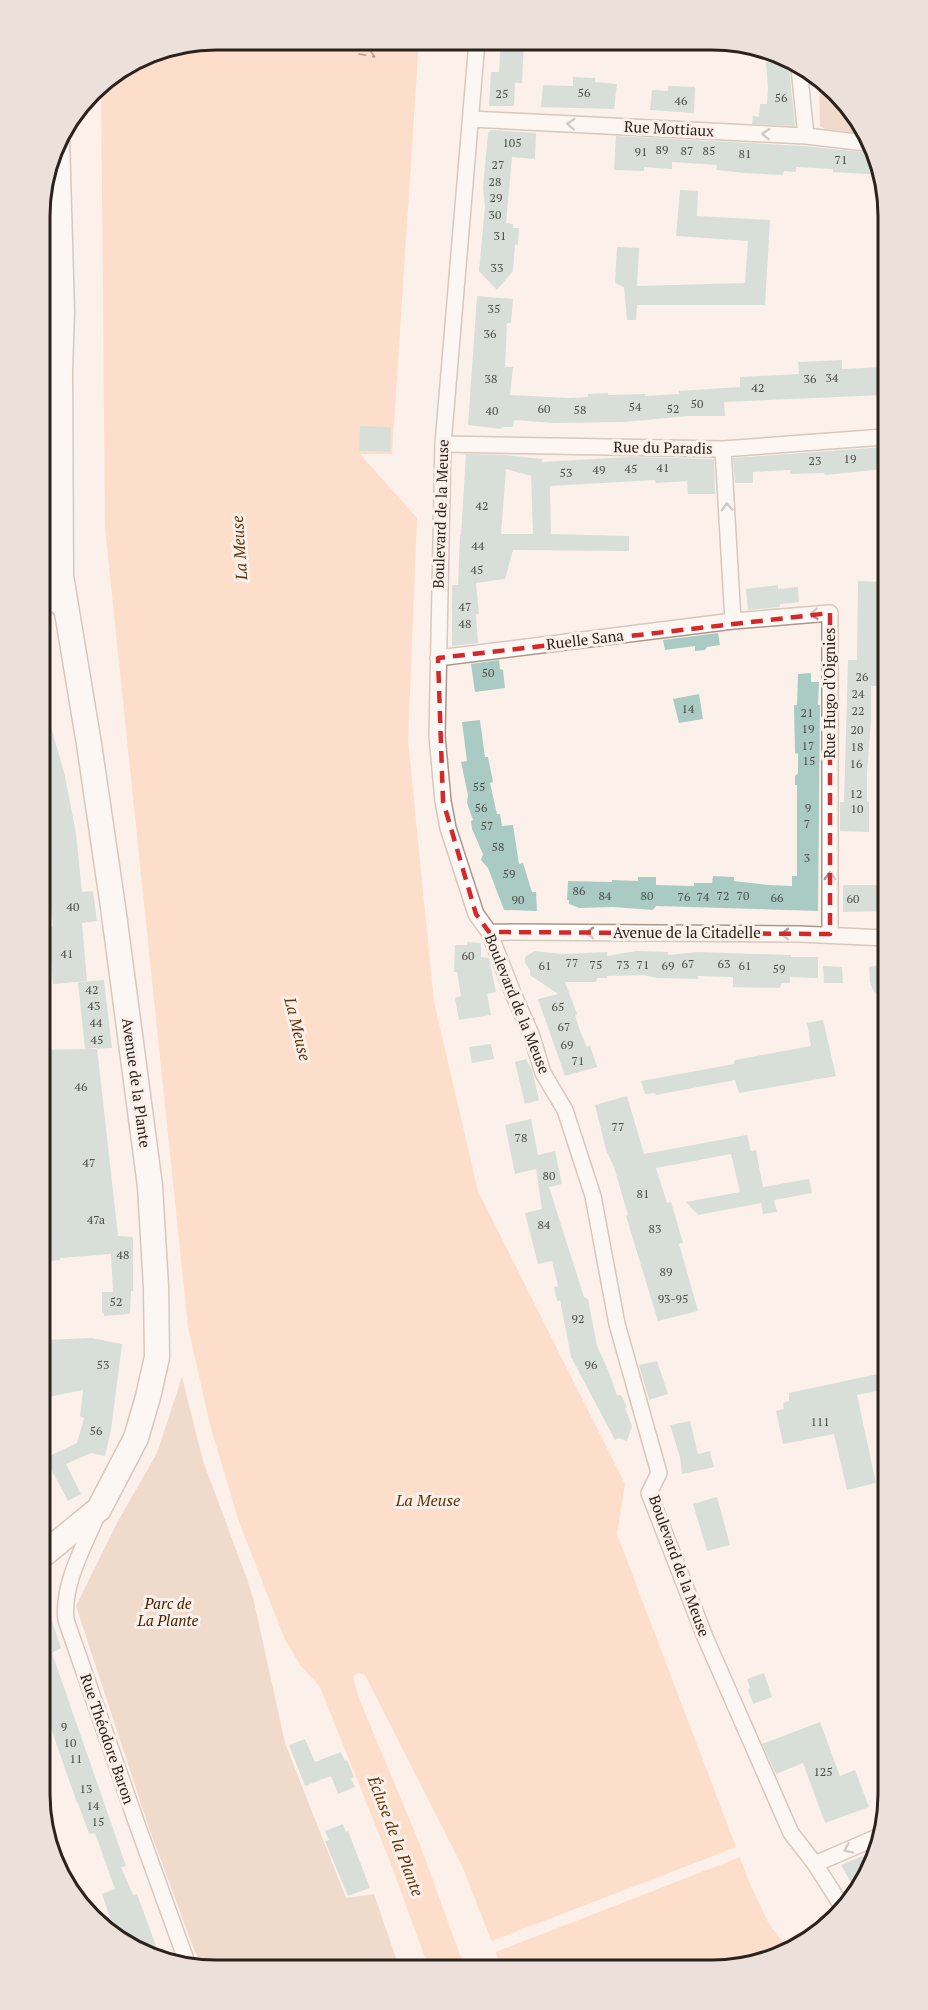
<svg xmlns="http://www.w3.org/2000/svg" width="928" height="2010" font-family="'PT Serif',serif">
  <style>
    .green { fill: #e1bea8 }
    .water { fill: #fec8a4 }
    .pier { fill: #fcf1ea }
    .lines { fill: none; stroke-linecap: round; stroke-linejoin: round }
    .ferry { stroke: #613107; stroke-width: 1.5; stroke-dasharray: 8 6; stroke-linecap: butt }
    .building { fill: #aacbc4; fill-rule: evenodd }
    .minor-casing { stroke: #ae9586; stroke-width: 18 }
    .secondary-casing { stroke: #ae9586; stroke-width: 26 }
    .primary-casing { stroke: #ae9586; stroke-width: 27 }
    .minor { stroke: #fff; stroke-width: 15 }
    .secondary { stroke: #fff; stroke-width: 22 }
    .primary { stroke: #fff; stroke-width: 24 }
    .oneway { stroke: #a09c99 }
    .marked { fill: none; stroke: #d62828; stroke-width: 4.5; stroke-dasharray: 12 8; stroke-linejoin: round }
    .labels { text-anchor: middle; stroke-width: 6; stroke-linejoin: round; paint-order: stroke }
    .number-label { font-size: 12px; fill: #4c4c46 }
    .street-label { font-size: 15px; fill: #2c221c; stroke: #fcf1ea }
    .park-label { font-size: 15px; font-style: italic; fill: #452307; stroke: #fcf1ea }
    .water-label { font-size: 16px; font-style: italic; fill: #613107; stroke: #fcf1ea }
    .rim { fill: none; stroke: #2c221c; stroke-width: 3 }
  </style>
  <rect width="100%" height="100%" fill="#fcf1ea"/>
  <path class="green" d="M819,78L829,83L860,133L825,129L820,126Z
    M182,1377L203,1461L247,1579L254,1602L285,1743L346,1898L374,1894L399,1967L204,1968L195,1952L148,1825L76,1606L118,1521L157,1453Z"/>
  <path class="water" d="M215,39L419,40L392,454H360L417,518L408,740L434,1002L478,1191L625,1484L617,1534L750,1884L769,1924L790,1951L759,1965L501,1966L463,1868L365,1675L359,1673L353,1676L358,1696L419,1842L464,1966H428L389,1859L320,1687L301,1666L285,1640L239,1522L210,1425L188,1327L105,528L101,81L148,52Z"/>
  <path class="pier" d="M739,1846L743,1856L493,1953L489,1942Z"/>
  <g class="lines">
    <path class="ferry" d="M334,40L359,54L375,57
      M362,40L375,57"/>
  </g>
  <path class="building" d="M501,41H524L522,83H515L514,106H489L491,72H499Z
    M784,61L789,63V68L795,126L752,124L753,116L759,117L760,104H767L768,89L766,62Z
    M573,77L595,78V82L617,84L614,109L541,107L543,85L573,86Z
    M668,86L695,87L694,113L650,110L652,90L668,91Z
    M491,130L536,133L535,159L512,157L506,223L513,224V228H519L518,245L515,244L513,271L497,290L479,271L485,206L483,188L488,133Z
    M616,136L804,146L872,153L883,169V175L833,172V169L796,167V172L784,171L783,175L745,173L716,170L717,165L672,162V169L644,167V171L614,170Z
    M680,190L698,191L697,216L770,220L765,305H637L636,320H627L624,287L615,283L617,247L639,248L637,286L745,283L748,241L676,236Z
    M477,296L513,299L511,323H507L505,367H513L510,395L570,398L588,397V394L608,393V395L645,394V396L679,394V391L740,387V377L799,374L798,362L842,360V369L884,367V395L724,402L725,416H688L624,422L554,423L514,420L513,427H502L501,429L468,425Z
    M360,426L391,427L390,452L359,451Z
    M884,447V469L825,475L824,473L790,474V470L753,472V483H735L733,458Z
    M466,454L505,455L542,459V462L629,457L714,459L715,494H688L687,481L656,483L655,480L550,486L551,534L629,536V551L513,550L505,579L476,583L479,614H476L478,643L452,646V585H458L460,535H461ZM506,469L531,476L533,534H501Z
    M858,581L884,582L885,634H882V651H879L877,686H871V721L867,772V801L869,802V832L840,831V802H844L848,660H857Z
    M778,585V589L798,587L799,602L780,604V607L748,610L746,589Z
    M718,633L720,645L707,647L705,650L695,651V646L665,650L663,640Z
    M499,660L500,669L503,670L505,688L475,692L471,664Z
    M811,673V682H819L818,705H820L818,911L656,906L653,910L613,907L579,908L569,904V900H567L568,881L612,882V880L638,881V877H656V885L694,886V883H712L713,876L734,877V881L769,885L792,886V876H797V785H795V776L798,773V754L795,753L794,705H797L798,674Z
    M699,694L703,719L679,723L673,699Z
    M45,706L65,776L76,834L82,892L93,891L97,921L82,923L87,981L53,984L48,927L53,926L48,880L44,857H42L41,707Z
    M480,720L485,757H488L493,782L490,783L497,814H500L502,826L513,825L519,864L523,863L532,892H536L537,911L504,910L488,868L481,860L483,854L472,829L471,821L473,820L467,803L468,795L461,762L467,761L462,722Z
    M843,885H885V911L843,912Z
    M467,942L481,943V957L489,958L496,992L487,994L491,1015L459,1020L455,998L461,996L457,972H454L455,945H467Z
    M534,951L562,954L607,952V956L636,951L668,952V955L698,952L791,955V957H818V978L790,977V983H781L780,988L733,987V977L698,976V979L657,978L643,975L607,976V978H597L596,982H565L577,1014L575,1015L580,1031L587,1047L590,1045L597,1067L565,1076L538,999L558,994L530,975V970L525,963V957Z
    M886,964V995L874,992L870,982L869,967Z
    M823,966L842,967L843,983H824Z
    M104,980L112,1048L85,1049L97,1048L118,1236L133,1237V1291H131L130,1314L104,1316V1313L102,1312V1292H113L111,1254L60,1258V1260L43,1262L42,1050L85,1049L78,982Z
    M823,1020L836,1076L739,1093L735,1080L656,1095L655,1093L645,1094L641,1081L734,1064L735,1060L811,1046L807,1023Z
    M491,1044L494,1059L472,1063L469,1047Z
    M526,1059L532,1070L539,1100L525,1104L515,1062Z
    M627,1096L644,1154L747,1135L751,1151L756,1150L763,1187L809,1179L812,1193L774,1200L777,1212L763,1214L761,1203L698,1215L686,1202L740,1192L731,1154L656,1168L667,1203L671,1202L683,1243L679,1244L698,1311L658,1321L626,1216L628,1215L614,1167L606,1150L595,1105Z
    M531,1119L538,1155L555,1151L562,1184L549,1187L584,1297L588,1299L597,1346L608,1370L617,1395H621L627,1407L625,1408L632,1426L627,1441L619,1438L615,1440L571,1357L560,1300L557,1301L554,1287L558,1286L552,1261L538,1264L525,1213L542,1209L536,1169L515,1174L505,1125Z
    M91,1338L122,1344L111,1430L105,1456L91,1453L66,1464L81,1494L68,1501L45,1458L77,1443L84,1418L80,1416L83,1390L44,1398L43,1340Z
    M657,1361L668,1394L649,1400L639,1365Z
    M887,1372V1389L857,1395L876,1483L847,1490L834,1434L783,1444L776,1411L784,1409L783,1403L789,1401V1393Z
    M690,1421L698,1454L710,1451L714,1467L682,1474L680,1457L670,1425Z
    M717,1497L730,1545L707,1551L693,1504Z
    M47,1606L61,1648L52,1653L126,1866L121,1867L133,1895L137,1894L160,1957L116,1936L102,1894L115,1889L95,1833L89,1834L78,1803H77L45,1711L44,1607Z
    M764,1673L772,1697L753,1704L748,1689L750,1688L747,1679Z
    M820,1722L840,1776L855,1770L869,1807L825,1823L803,1763L776,1774L762,1744Z
    M305,1739L315,1762L341,1752L345,1761L347,1760L354,1777L351,1779L355,1787L338,1794L331,1776L305,1786L289,1745Z
    M343,1824L346,1832L348,1831L370,1888L348,1896L325,1841L329,1840L325,1831Z
    M879,1849L876,1862L857,1893L841,1865Z"/>
  <g class="lines">
    <defs>
      <path id="minor" d="M477,41L443,444L437,736L443,801L448,828L476,914L489,932L515,998L531,1034L543,1073L565,1110L593,1196L617,1324L659,1473L649,1493L705,1637L791,1833L815,1864L845,1911
        M799,68L806,136
        M471,119L806,136L866,143
        M443,444L723,449L884,437
        M723,449L733,621L830,613V934
        M438,658L733,621
        M489,932L799,934L886,938
        M97,1515C84,1547 62,1584 66,1620L138,1827L189,1968
        M815,1864L882,1835"/>
      <path id="secondary" d="M40,374L60,370
        M41,575L61,576
        M41,591L65,607"/>
      <path id="primary" d="M44,1554L99,1509L136,1438L148,1397L157,1357L156,1287L150,1186L113,907L89,744L61,576L60,370L62,312L57,139"/>
    </defs>
    <use href="#minor" class="minor-casing"/>
    <use href="#secondary" class="secondary-casing"/>
    <use href="#primary" class="primary-casing"/>
    <use href="#minor" class="minor"/>
    <use href="#secondary" class="secondary"/>
    <use href="#primary" class="primary"/>
  </g>
  <defs><path id="oneway-chevron" d="M-2-3.5L2.5 0L-2 3.5" fill="none" stroke-width="1.6" stroke-linecap="round" stroke-linejoin="round" transform="scale(1.5)"/></defs>
  <g class="oneway">
    <use href="#oneway-chevron" transform="translate(571 124) rotate(-177)"/>
    <use href="#oneway-chevron" transform="translate(766 134) rotate(-177)"/>
    <use href="#oneway-chevron" transform="translate(727 507) rotate(-93)"/>
    <use href="#oneway-chevron" transform="translate(814 614) rotate(175)"/>
    <use href="#oneway-chevron" transform="translate(830 876) rotate(-90)"/>
    <use href="#oneway-chevron" transform="translate(590 933) rotate(-180)"/>
    <use href="#oneway-chevron" transform="translate(785 934) rotate(-180)"/>
    <use href="#oneway-chevron" transform="translate(848 1849) rotate(156)"/>
  </g>
  <path d="M0 0H928V2010H0ZM830,613V934L489,932L476,914L443,801L438,658Z" fill="#fcf1ea" fill-opacity=".55" fill-rule="evenodd"/>
  <path class="marked" d="M830,613V934L489,932L476,914L443,801L438,658Z"/>
  <g class="labels">
    <g class="number-label">
      <text x="584" y="97">56</text>
      <text x="502" y="98">25</text>
      <text x="781" y="102">56</text>
      <text x="681" y="105">46</text>
      <text x="512" y="147">105</text>
      <text x="662" y="154">89</text>
      <text x="687" y="155">87</text>
      <text x="709" y="155">85</text>
      <text x="641" y="156">91</text>
      <text x="745" y="158">81</text>
      <text x="841" y="164">71</text>
      <text x="498" y="169">27</text>
      <text x="495" y="186">28</text>
      <text x="496" y="202">29</text>
      <text x="495" y="219">30</text>
      <text x="500" y="240">31</text>
      <text x="497" y="272">33</text>
      <text x="494" y="313">35</text>
      <text x="490" y="338">36</text>
      <text x="832" y="382">34</text>
      <text x="491" y="383">38</text>
      <text x="810" y="383">36</text>
      <text x="758" y="392">42</text>
      <text x="697" y="408">50</text>
      <text x="635" y="411">54</text>
      <text x="544" y="413">60</text>
      <text x="673" y="413">52</text>
      <text x="580" y="414">58</text>
      <text x="492" y="415">40</text>
      <text x="850" y="463">19</text>
      <text x="815" y="465">23</text>
      <text x="663" y="472">41</text>
      <text x="631" y="473">45</text>
      <text x="599" y="474">49</text>
      <text x="566" y="477">53</text>
      <text x="482" y="510">42</text>
      <text x="478" y="550">44</text>
      <text x="477" y="574">45</text>
      <text x="465" y="611">47</text>
      <text x="465" y="628">48</text>
      <text x="488" y="677">50</text>
      <text x="862" y="681">26</text>
      <text x="858" y="698">24</text>
      <text x="688" y="713">14</text>
      <text x="858" y="715">22</text>
      <text x="807" y="717">21</text>
      <text x="808" y="733">19</text>
      <text x="857" y="734">20</text>
      <text x="808" y="750">17</text>
      <text x="857" y="751">18</text>
      <text x="809" y="765">15</text>
      <text x="856" y="768">16</text>
      <text x="479" y="791">55</text>
      <text x="856" y="798">12</text>
      <text x="481" y="812">56</text>
      <text x="808" y="812">9</text>
      <text x="857" y="813">10</text>
      <text x="807" y="828">7</text>
      <text x="487" y="830">57</text>
      <text x="498" y="851">58</text>
      <text x="807" y="862">3</text>
      <text x="509" y="878">59</text>
      <text x="579" y="895">86</text>
      <text x="605" y="900">84</text>
      <text x="647" y="900">80</text>
      <text x="723" y="900">72</text>
      <text x="743" y="900">70</text>
      <text x="684" y="901">76</text>
      <text x="703" y="901">74</text>
      <text x="777" y="902">66</text>
      <text x="853" y="903">60</text>
      <text x="518" y="904">90</text>
      <text x="73" y="911">40</text>
      <text x="67" y="958">41</text>
      <text x="468" y="960">60</text>
      <text x="572" y="967">77</text>
      <text x="688" y="968">67</text>
      <text x="724" y="968">63</text>
      <text x="596" y="969">75</text>
      <text x="623" y="969">73</text>
      <text x="643" y="969">71</text>
      <text x="545" y="970">61</text>
      <text x="668" y="970">69</text>
      <text x="745" y="970">61</text>
      <text x="779" y="973">59</text>
      <text x="92" y="994">42</text>
      <text x="94" y="1010">43</text>
      <text x="558" y="1011">65</text>
      <text x="96" y="1027">44</text>
      <text x="564" y="1031">67</text>
      <text x="97" y="1044">45</text>
      <text x="567" y="1049">69</text>
      <text x="578" y="1065">71</text>
      <text x="81" y="1091">46</text>
      <text x="618" y="1131">77</text>
      <text x="521" y="1142">78</text>
      <text x="89" y="1167">47</text>
      <text x="549" y="1180">80</text>
      <text x="643" y="1198">81</text>
      <text x="96" y="1224">47a</text>
      <text x="544" y="1229">84</text>
      <text x="655" y="1233">83</text>
      <text x="123" y="1259">48</text>
      <text x="666" y="1276">89</text>
      <text x="673" y="1303">93-95</text>
      <text x="116" y="1306">52</text>
      <text x="578" y="1323">92</text>
      <text x="103" y="1369">53</text>
      <text x="591" y="1369">96</text>
      <text x="820" y="1426">111</text>
      <text x="96" y="1435">56</text>
      <text x="64" y="1731">9</text>
      <text x="70" y="1747">10</text>
      <text x="76" y="1763">11</text>
      <text x="823" y="1776">125</text>
      <text x="86" y="1793">13</text>
      <text x="93" y="1810">14</text>
      <text x="98" y="1826">15</text>
    </g>
    <g class="street-label">
      <text transform="translate(669 129) rotate(3)" y="5">Rue Mottiaux</text>
      <text transform="translate(663 448) rotate(1)" y="5">Rue du Paradis</text>
      <text transform="translate(441 514) rotate(-88)" y="5">Boulevard de la Meuse</text>
      <text transform="translate(585 640) rotate(-7)" y="5">Ruelle Sana</text>
      <text transform="translate(830 693) rotate(-90)" y="5">Rue Hugo d'Oignies</text>
      <text x="687" y="938">Avenue de la Citadelle</text>
      <text transform="translate(517 1004) rotate(68)" y="5">Boulevard de la Meuse</text>
      <text transform="translate(136 1083) rotate(82)" y="5">Avenue de la Plante</text>
      <text transform="translate(679 1566) rotate(70)" y="5">Boulevard de la Meuse</text>
      <text transform="translate(107 1739) rotate(71)" y="5">Rue Théodore Baron</text>
    </g>
    <g class="park-label">
      <text x="168" y="1609">Parc de<tspan x="168" dy="17">La Plante</tspan></text>
    </g>
    <g class="water-label">
      <text transform="translate(239 548) rotate(-94)" y="6">La Meuse</text>
      <text transform="translate(298 1029) rotate(76)" y="6">La Meuse</text>
      <text x="428" y="1506">La Meuse</text>
      <text transform="translate(396 1836) rotate(69)" y="6">Écluse de la Plante</text>
    </g>
  </g>
  <path d="M0 0H928V2010H0ZM216 50H712A166 166 0 0 1 878 216V1794A166 166 0 0 1 712 1960H216A166 166 0 0 1 50 1794V216A166 166 0 0 1 216 50Z" fill="#ebe0da" fill-rule="evenodd"/>
  <path class="rim" d="M216 50H712A166 166 0 0 1 878 216V1794A166 166 0 0 1 712 1960H216A166 166 0 0 1 50 1794V216A166 166 0 0 1 216 50Z"/>
</svg>
